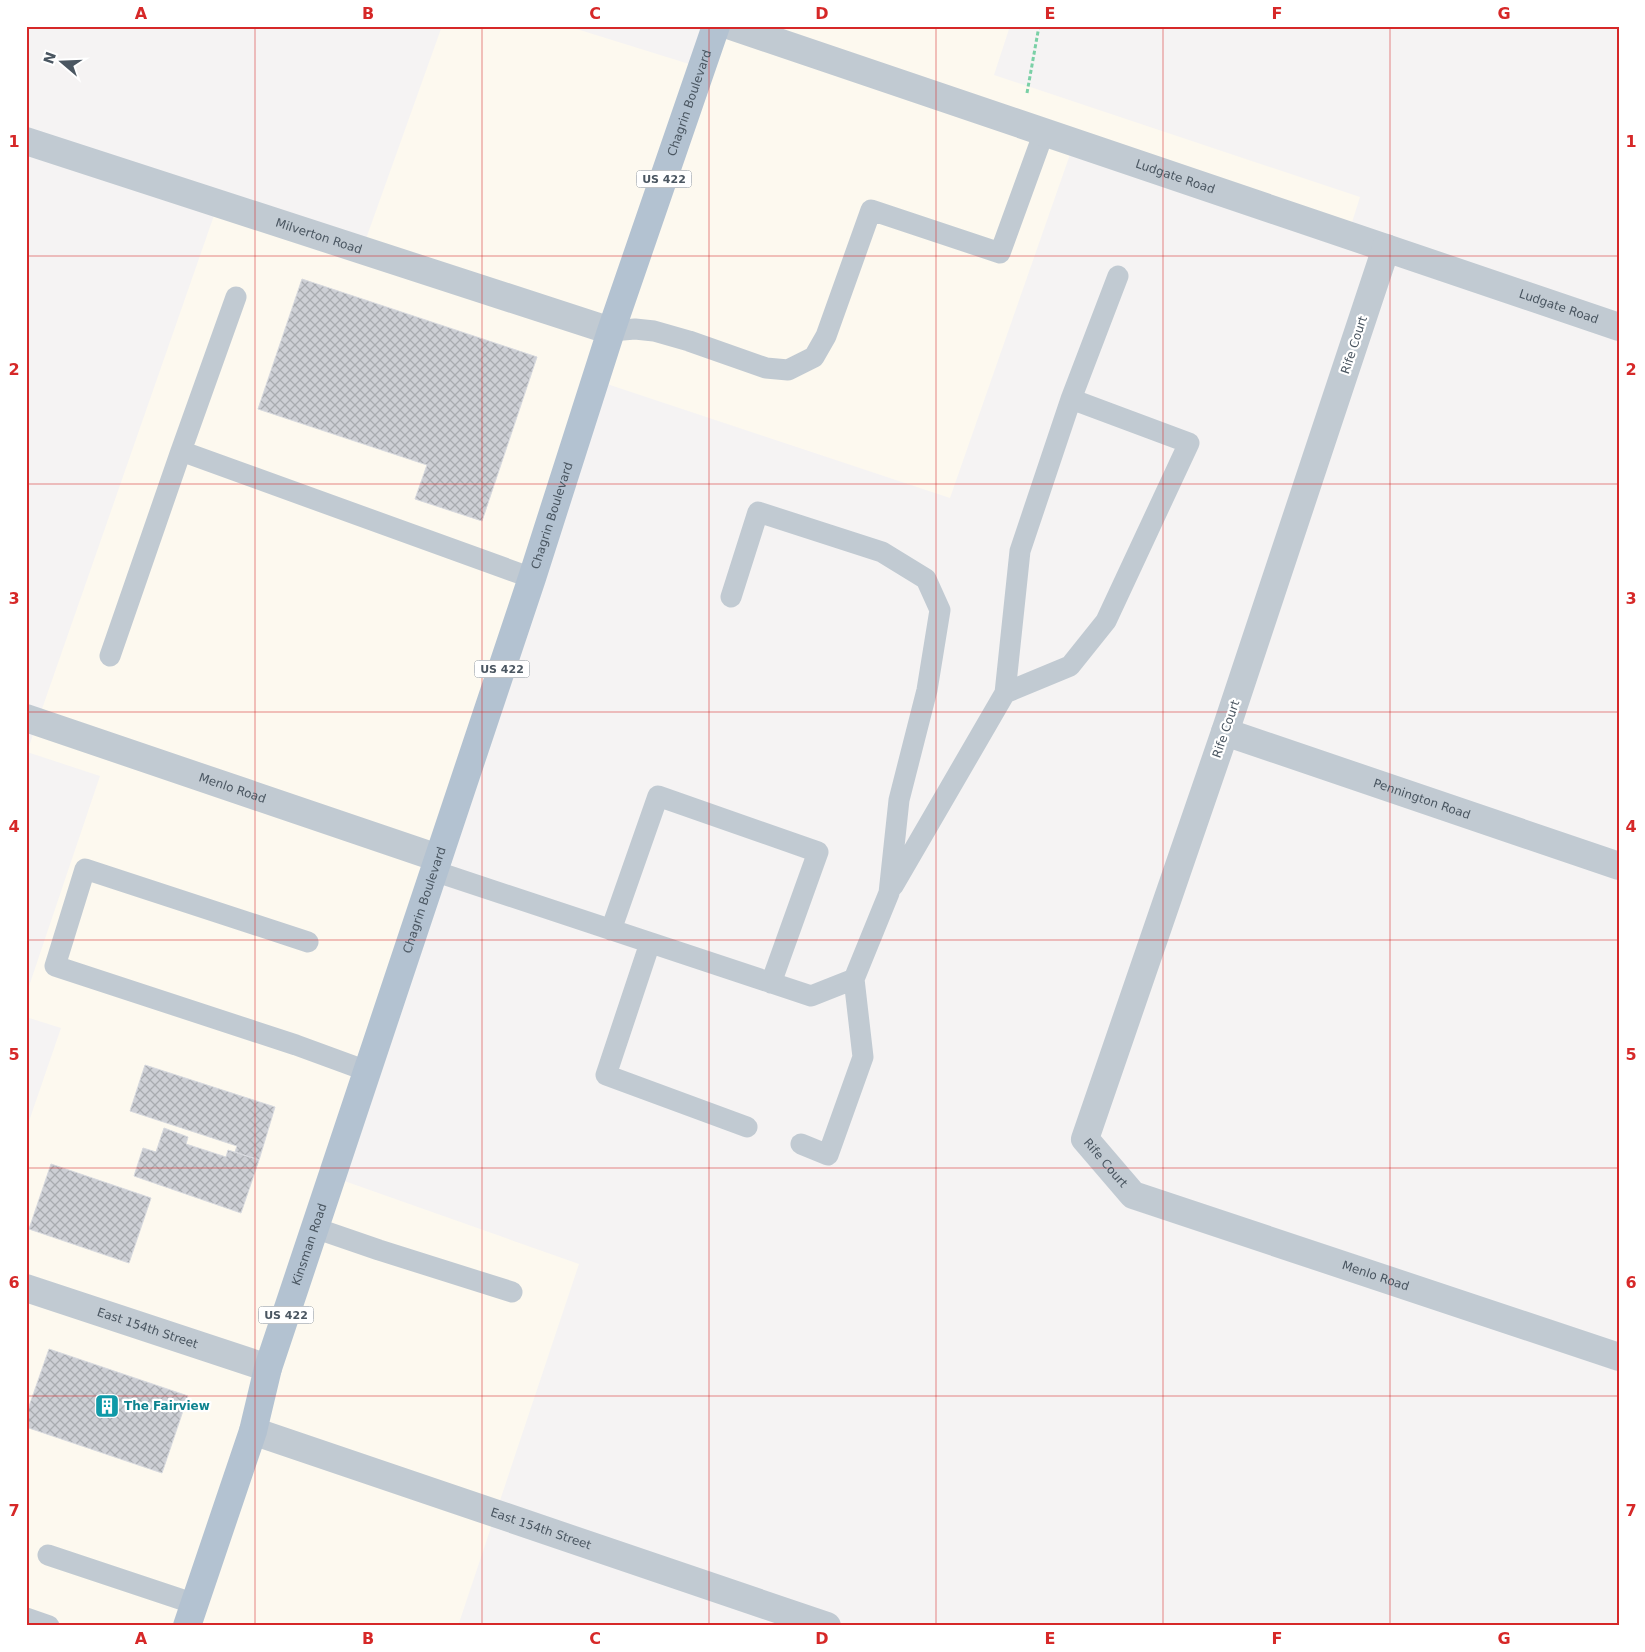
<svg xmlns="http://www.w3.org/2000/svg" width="1645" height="1652" font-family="'DejaVu Sans',sans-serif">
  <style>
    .commercial { fill: #fdf9ef }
    .building { fill: url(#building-cross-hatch); stroke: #d7d9de }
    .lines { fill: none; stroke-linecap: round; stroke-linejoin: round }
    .path { stroke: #7ad0a6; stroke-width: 3; stroke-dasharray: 4 2.5; stroke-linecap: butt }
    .service { stroke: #c1cad2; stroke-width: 21 }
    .minor { stroke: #c1cad2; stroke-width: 28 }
    .primary { stroke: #b3c2d1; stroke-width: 28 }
    .grid { fill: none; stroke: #d62828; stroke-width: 1; stroke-opacity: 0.55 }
    .labels { text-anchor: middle; stroke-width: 4.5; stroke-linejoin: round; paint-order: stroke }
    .shield { fill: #fff; stroke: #808990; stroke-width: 1 }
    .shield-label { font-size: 11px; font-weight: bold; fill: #4a5661 }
    .street-label { font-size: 12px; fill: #4a5661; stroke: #fff }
    .culture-label { font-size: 12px; font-weight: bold; fill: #0d838f; stroke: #fff; text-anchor: start }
    .neatline { fill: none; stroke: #d62828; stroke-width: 2 }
    .grid-label { font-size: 16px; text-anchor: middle; font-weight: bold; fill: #d62828 }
  </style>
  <defs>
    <pattern id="building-cross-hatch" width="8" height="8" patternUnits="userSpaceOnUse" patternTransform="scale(1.25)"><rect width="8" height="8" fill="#cdcfd5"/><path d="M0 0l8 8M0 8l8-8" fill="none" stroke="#a8abb0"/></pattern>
  </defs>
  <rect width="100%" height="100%" fill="#f5f3f3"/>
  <path class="commercial" d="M442,26H567L702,68L716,26H1010L994,75L1360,197L1348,235L1074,143L950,498L595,380L333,1177L579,1264L458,1626H26V1130L61,1028L26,1017V995L100,776L27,752L218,204L362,250Z"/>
  <path class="building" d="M302,279L537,357L482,521L415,499L427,465L258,409Z
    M145,1065L275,1107L259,1160L235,1152L237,1146L130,1111Z
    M164,1128L188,1137L186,1144L226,1157L228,1150L259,1160L241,1213L134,1176L143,1148L156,1152Z
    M51,1164L151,1198L129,1263L29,1229Z
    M49,1349L188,1396L162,1473L26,1427V1415Z"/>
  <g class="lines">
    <path class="path" d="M1027,93L1039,26"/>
    <path class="service" d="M236,297L181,451L532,578
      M611,331L635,329L654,331L689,341L766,368L788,370L814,357L826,336L871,210L1000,253L1044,132
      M1071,399L1118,276
      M110,656L181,451
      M434,871L811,996L854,979L889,893L899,800L927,690L940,610L926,579L882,552L758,512L731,597
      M893,886L1005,693L1070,666L1106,621L1189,443L1071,399L1020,551L1005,693
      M611,930L658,796L818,852L771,983
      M308,942L85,869L55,966L296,1045L367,1071
      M650,943L606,1075L747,1127
      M801,1144L828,1155L863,1057L854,979
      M315,1228L379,1250L512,1292
      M48,1555L195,1604
      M26,1618L49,1626"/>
    <g class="minor">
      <path id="s1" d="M731,26L1619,327"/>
      <path id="s2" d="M26,141L611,331"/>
      <path id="s3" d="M1386,248L1225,732L1085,1139L1133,1195L1619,1357"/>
      <path id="s4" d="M26,718L438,858"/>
      <path id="s5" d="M1225,732L1619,866"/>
      <path id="s6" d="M26,1288L268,1368"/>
      <path id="s7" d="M253,1431L827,1626"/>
    </g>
    <path class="primary" id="s8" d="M187,1626L253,1431L268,1368L532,578L611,331L716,26"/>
  </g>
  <path class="grid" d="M255,26V1626M482,26V1626M709,26V1626M936,26V1626M1163,26V1626M1390,26V1626M26,256H1619M26,484H1619M26,712H1619M26,940H1619M26,1168H1619M26,1396H1619"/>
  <defs>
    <symbol id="building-square" viewBox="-11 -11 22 22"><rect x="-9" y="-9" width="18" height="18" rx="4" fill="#0f9aa8" stroke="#fff"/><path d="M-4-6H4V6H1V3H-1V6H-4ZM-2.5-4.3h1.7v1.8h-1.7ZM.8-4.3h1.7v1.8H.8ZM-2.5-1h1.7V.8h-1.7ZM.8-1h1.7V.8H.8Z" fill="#fff"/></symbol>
  </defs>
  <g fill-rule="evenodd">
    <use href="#building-square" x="93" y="1392" width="28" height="28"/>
  </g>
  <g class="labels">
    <g class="shield">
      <rect x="636.5" y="170.5" width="55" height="17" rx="4"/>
      <rect x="474.5" y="660.5" width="55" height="17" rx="4"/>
      <rect x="258.5" y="1306.5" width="55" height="17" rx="4"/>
    </g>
    <g class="shield-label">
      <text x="664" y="183">US 422</text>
      <text x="502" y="673">US 422</text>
      <text x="286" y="1319">US 422</text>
    </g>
    <g class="street-label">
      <text dy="4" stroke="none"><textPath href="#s8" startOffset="1604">Chagrin Boulevard</textPath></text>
      <text dy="4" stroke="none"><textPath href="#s1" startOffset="469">Ludgate Road</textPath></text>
      <text dy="4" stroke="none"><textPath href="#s2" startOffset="308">Milverton Road</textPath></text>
      <text dy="4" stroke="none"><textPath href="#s1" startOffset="874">Ludgate Road</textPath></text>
      <text transform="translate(1354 345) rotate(-72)" y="4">Rife Court</text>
      <text dy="4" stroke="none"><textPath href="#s8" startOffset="1169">Chagrin Boulevard</textPath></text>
      <text transform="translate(1226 729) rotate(-71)" y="4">Rife Court</text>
      <text dy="4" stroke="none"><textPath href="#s4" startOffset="218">Menlo Road</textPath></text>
      <text dy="4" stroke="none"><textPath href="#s5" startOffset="208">Pennington Road</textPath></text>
      <text dy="4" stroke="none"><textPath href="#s8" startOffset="764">Chagrin Boulevard</textPath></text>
      <text dy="4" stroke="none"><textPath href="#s3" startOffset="972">Rife Court</textPath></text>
      <text dy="4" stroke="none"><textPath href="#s8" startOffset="401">Kinsman Road</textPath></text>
      <text dy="4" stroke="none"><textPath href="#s3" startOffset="1270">Menlo Road</textPath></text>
      <text dy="4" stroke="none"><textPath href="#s6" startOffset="128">East 154th Street</textPath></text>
      <text dy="4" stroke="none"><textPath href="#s7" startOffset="304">East 154th Street</textPath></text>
    </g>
    <g class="culture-label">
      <text x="124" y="1410">The Fairview</text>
    </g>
  </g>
  <rect width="1645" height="1652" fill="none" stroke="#ffffff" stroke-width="55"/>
  <g transform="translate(62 62) rotate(289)" stroke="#ffffff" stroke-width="4" paint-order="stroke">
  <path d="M0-4L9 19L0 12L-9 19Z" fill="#4a5661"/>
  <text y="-8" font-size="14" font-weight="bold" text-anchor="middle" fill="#4a5661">N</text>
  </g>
  <rect x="28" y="28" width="1590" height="1596" class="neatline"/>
  <g class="grid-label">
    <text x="141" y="19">A</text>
    <text x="368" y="19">B</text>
    <text x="595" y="19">C</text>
    <text x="822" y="19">D</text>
    <text x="1050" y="19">E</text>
    <text x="1277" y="19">F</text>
    <text x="1504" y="19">G</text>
    <text x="14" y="147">1</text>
    <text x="1631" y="147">1</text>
    <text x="14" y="375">2</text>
    <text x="1631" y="375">2</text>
    <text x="14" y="604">3</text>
    <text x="1631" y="604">3</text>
    <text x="14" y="832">4</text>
    <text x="1631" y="832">4</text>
    <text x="14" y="1060">5</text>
    <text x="1631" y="1060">5</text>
    <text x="14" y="1288">6</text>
    <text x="1631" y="1288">6</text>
    <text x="14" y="1516">7</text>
    <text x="1631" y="1516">7</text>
    <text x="141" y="1644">A</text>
    <text x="368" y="1644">B</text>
    <text x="595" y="1644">C</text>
    <text x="822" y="1644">D</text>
    <text x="1050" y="1644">E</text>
    <text x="1277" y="1644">F</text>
    <text x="1504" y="1644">G</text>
  </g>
</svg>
